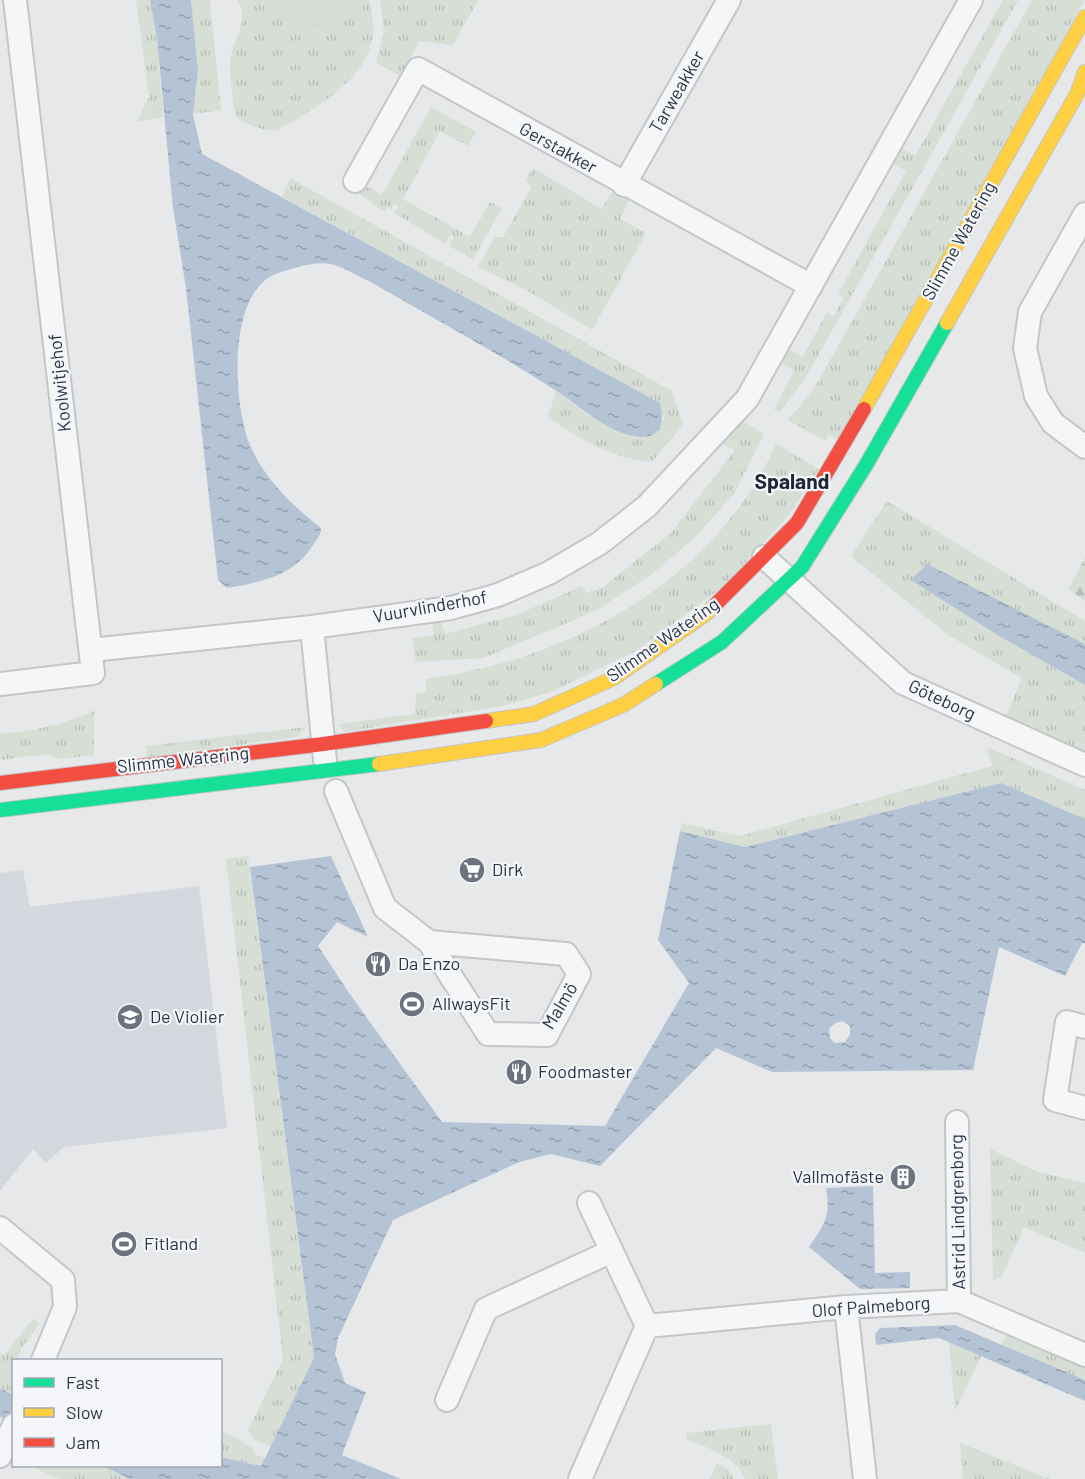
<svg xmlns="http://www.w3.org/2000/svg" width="1085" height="1479" font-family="Barlow,sans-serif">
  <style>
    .built { fill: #d4d7dd }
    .grass { fill: url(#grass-tufts) }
    .forest { fill: url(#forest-firs) }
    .pitch { fill: #d6ded6 }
    .water { fill: url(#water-ripples); fill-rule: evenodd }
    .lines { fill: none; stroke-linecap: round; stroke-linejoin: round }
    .street-casing { stroke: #c4c6c8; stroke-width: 26 }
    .fast-casing { stroke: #c4c6c8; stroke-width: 16 }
    .slow-casing { stroke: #c4c6c8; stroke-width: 16 }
    .jam-casing { stroke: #c4c6c8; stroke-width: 16 }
    .street { stroke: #f5f6f7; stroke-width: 22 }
    .fast { stroke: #16e098; stroke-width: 14 }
    .slow { stroke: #ffcf43; stroke-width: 14 }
    .jam { stroke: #f24e42; stroke-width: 14 }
    .labels { text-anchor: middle; stroke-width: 4.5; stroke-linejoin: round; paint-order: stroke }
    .street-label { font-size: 18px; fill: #2b3445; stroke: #f4f6f9 }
    .poi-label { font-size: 18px; fill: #2b3445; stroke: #f4f6f9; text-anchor: start }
    .quarter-label { font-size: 21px; font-weight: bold; fill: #1d2536; stroke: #f4f6f9 }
  </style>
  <defs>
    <pattern id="grass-tufts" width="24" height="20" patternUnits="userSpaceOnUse" patternTransform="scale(1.5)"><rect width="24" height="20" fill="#d6ded6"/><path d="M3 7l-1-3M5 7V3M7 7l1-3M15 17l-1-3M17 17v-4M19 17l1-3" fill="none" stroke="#b8bfb9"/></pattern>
    <pattern id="forest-firs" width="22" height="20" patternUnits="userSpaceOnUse" patternTransform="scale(1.5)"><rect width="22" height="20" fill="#d6ded6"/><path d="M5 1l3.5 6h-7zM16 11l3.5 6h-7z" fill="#b8bfb9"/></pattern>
    <pattern id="water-ripples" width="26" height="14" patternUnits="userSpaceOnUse" patternTransform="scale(1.5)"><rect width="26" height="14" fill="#b4c4d5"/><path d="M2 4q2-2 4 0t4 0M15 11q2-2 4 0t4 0" fill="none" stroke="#93a0af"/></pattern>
  </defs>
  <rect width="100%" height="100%" fill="#e6e8ea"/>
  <path class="built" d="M23,870L30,907L199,886L227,1128L64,1147L46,1163L33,1149L0,1191V873Z"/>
  <path class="grass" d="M136,0H150L157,38L163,117L137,122L149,97Z
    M191,0H210L221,110L193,114L197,88Z
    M237,0H369C371,10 374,22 373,33C369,80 315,108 278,130C266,132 242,124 235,115C233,98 230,80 230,63C231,41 252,20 237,0Z
    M380,0H478L453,45L419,41L401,76L376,63L384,31Z
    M1003,0H1018L806,377L780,412L774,409L794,371L779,361L786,348L803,357L827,312L834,316L844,298L838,294L906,171L891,162L899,147L915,156Z
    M1032,0H1085L838,439L829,435L825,441L788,420L813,390L850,325Z
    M431,107L476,132L468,146L440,131L403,199L470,237L490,202L502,208L473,259L449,246L454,237L450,235L445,244L395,213L398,206L394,204L391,210L387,207L385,212L357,192L358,182L382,195Z
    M533,168L602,209L613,190L630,199L620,219L646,233L592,330L526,290L478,267L495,237H503L531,188L526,179Z
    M290,178L672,391L683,425L652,462C612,458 580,440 548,417L556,391L588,415L664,421L660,403L282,197Z
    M738,418L764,434L734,494L693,539L652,574L597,610L484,658L416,662L412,639L434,635L432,618H440L445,634L516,615L582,586L587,593L603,587L672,532L735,450L717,441Z
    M776,444L819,469L789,515L724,586L636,651L551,692L503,706L344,732L339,724L415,714L416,694L426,692V679C569,660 715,581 776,444Z
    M887,501L1085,621V644L928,565L999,636L1085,685V755L1005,719L1022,678L948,635L851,556Z
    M94,711V755L59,759L48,754L0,760V734C33,731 63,725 94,711Z
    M306,727L297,737L147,757L146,746Z
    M987,747L1085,790V819L1001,783L745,847L680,831L682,823L740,836L992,766Z
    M248,856L314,1359L271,1446L256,1441L248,1430L283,1359L226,859Z
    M990,1149L1038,1172L1085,1183V1253L1024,1227L1002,1276L993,1281Z
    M34,1318L39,1324L22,1348L17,1360H14L13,1386L10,1393L0,1388V1352L4,1355Z
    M1006,1335L1085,1368V1380L1002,1345Z
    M949,1342L981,1356L955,1411Z
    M771,1424L778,1479H745C736,1455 708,1449 686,1439L687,1433Z
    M221,1432L232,1435L255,1450L254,1454L265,1458L261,1466L221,1457Z
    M960,1443L1050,1479H963Z
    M717,1463L729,1470L734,1479H710Z
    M30,1466H103L130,1479H59Z"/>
  <path class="forest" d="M1085,558V601L1068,589Z"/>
  <path class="pitch" d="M290,0H336L338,23L292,27Z"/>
  <path class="water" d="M150,0H191L198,71L193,114L202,154L660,403C666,424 659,441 634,436C607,432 577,404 555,390C495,351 431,317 369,281C357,276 344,267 331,264C319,262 303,265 291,269C280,272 270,275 262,283C229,315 234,405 250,445C264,479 293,506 321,528C321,535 317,539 313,545C294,576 261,582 227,588L218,580L186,288L173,208L157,38Z
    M927,564L1085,644V685L999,636L911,580Z
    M1001,783L1085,819V944L1082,943L1065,976L999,947L973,1070L772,1072L716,1048L600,1166L551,1154L519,1162L393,1220L338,1338L335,1354L345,1383L366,1392L342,1455L401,1479H130L103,1466H220L221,1457L261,1466L314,1358L250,867L331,856L368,937L337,922L318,946L349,993L442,1122L605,1126L689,983L658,940L680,831L745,847ZM843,1021L850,1026V1035L845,1042L835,1043L830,1038L829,1029L835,1023Z
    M873,1186L875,1273L910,1272V1288L860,1289L809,1247C825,1224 831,1216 826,1188Z
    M955,1325L1085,1380V1401L939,1338L876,1345L875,1334L880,1328Z
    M0,1388L13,1395V1422L0,1417Z"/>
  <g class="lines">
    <defs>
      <path id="street" d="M355,181L418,69L811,286
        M624,185L729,0
        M1085,214L1030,312L1025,348L1036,396L1053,423L1085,447
        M764,557L903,683L1085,765
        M312,627L325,760
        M91,650L312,627L451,608L498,595L549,573L600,543L647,506L747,399L971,0
        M0,684L93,673L15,0
        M336,791L385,908L429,942L488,1034L547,1035L579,974L566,954L429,942
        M1085,1027L1067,1022L1055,1100L1085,1108
        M957,1122L959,1301
        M589,1203L647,1326L846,1307L959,1301L1085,1355
        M0,1228L63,1280L65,1307L43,1360
        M846,1307L865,1479
        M447,1400L486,1309L612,1251
        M0,1456L14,1425
        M580,1479L647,1326"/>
      <path id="fast" d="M656,684L722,642L802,567L866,465L947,323
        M0,810L379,764"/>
      <path id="slow" d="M947,323L1077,94L1085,72
        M864,409L1085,17
        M486,721L534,714L614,678L706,614L716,604
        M379,764L541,740L623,705L656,684"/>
      <path id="jam" d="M716,604L797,523L864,409
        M0,783L323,744L486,721"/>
    </defs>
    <use href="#street" class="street-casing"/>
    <use href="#fast" class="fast-casing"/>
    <use href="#slow" class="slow-casing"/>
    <use href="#jam" class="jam-casing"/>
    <use href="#street" class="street"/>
    <use href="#fast" class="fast"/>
    <use href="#slow" class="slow"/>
    <use href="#jam" class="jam"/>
  </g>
  <defs>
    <symbol id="supermarket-disc" viewBox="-11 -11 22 22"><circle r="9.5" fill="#6c737f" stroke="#f4f6f9"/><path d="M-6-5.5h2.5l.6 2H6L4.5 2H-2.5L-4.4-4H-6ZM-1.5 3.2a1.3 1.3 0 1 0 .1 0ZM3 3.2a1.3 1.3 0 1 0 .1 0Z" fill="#fff"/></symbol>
    <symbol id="restaurant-disc" viewBox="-11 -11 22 22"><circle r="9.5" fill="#6c737f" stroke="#f4f6f9"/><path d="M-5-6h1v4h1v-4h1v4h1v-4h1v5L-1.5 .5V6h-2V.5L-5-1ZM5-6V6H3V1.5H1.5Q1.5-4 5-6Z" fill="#fff"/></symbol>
    <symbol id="stadium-disc" viewBox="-11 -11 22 22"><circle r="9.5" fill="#6c737f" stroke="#f4f6f9"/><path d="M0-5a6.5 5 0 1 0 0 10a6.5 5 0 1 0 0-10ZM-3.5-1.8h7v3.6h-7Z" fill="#fff"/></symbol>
    <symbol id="school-disc" viewBox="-11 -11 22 22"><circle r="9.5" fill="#6c737f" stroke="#f4f6f9"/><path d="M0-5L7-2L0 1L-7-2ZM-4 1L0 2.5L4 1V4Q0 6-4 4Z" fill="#fff"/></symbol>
    <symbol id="building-disc" viewBox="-11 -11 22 22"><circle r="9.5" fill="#6c737f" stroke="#f4f6f9"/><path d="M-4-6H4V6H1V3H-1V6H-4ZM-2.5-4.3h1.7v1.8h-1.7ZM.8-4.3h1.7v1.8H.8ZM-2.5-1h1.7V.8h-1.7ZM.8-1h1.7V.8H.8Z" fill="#fff"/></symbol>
  </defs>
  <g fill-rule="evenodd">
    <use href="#supermarket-disc" x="457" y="855" width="30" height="30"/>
    <use href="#restaurant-disc" x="363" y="949" width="30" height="30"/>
    <use href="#stadium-disc" x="397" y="989" width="30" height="30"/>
    <use href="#school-disc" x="115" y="1002" width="30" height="30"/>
    <use href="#restaurant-disc" x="504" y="1057" width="30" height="30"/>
    <use href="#building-disc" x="888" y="1162" width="30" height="30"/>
    <use href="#stadium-disc" x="109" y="1229" width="30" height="30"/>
  </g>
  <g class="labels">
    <g class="street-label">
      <text transform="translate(677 92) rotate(-60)" y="6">Tarweakker</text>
      <text transform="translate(558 148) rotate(29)" y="6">Gerstakker</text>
      <text transform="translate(959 241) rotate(-61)" y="6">Slimme Watering</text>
      <text transform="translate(60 383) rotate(-96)" y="6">Koolwitjehof</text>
      <text transform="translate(430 607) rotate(-10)" y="6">Vuurvlinderhof</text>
      <text transform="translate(663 640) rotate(-35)" y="6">Slimme Watering</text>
      <text transform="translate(942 700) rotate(25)" y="6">Göteborg</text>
      <text transform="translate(183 760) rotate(-6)" y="6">Slimme Watering</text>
      <text transform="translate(560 1006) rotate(-59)" y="6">Malmö</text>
      <text transform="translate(958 1212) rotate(-91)" y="6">Astrid Lindgrenborg</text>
      <text transform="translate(871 1307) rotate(-4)" y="6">Olof Palmeborg</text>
    </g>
    <g class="poi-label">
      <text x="492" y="876">Dirk</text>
      <text x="398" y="970">Da Enzo</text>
      <text x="432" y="1010">AllwaysFit</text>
      <text x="150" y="1023">De Violier</text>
      <text x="538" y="1078">Foodmaster</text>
      <text x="884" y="1183" text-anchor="end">Vallmofäste</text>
      <text x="144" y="1250">Fitland</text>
    </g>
    <g class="quarter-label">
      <text x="792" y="489">Spaland</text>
    </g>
  </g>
  <rect x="12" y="1359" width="210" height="108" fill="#f4f6f9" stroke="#a4a8b1" stroke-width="1.5"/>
  <rect x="24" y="1378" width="30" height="9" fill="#16e098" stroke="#a4a8b1" stroke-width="1.5"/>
  <text x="66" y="1389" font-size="18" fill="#2b3445">Fast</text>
  <rect x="24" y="1408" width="30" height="9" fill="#ffcf43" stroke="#a4a8b1" stroke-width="1.5"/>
  <text x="66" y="1419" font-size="18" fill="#2b3445">Slow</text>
  <rect x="24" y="1438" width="30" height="9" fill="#f24e42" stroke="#a4a8b1" stroke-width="1.5"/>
  <text x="66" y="1449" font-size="18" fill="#2b3445">Jam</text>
</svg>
